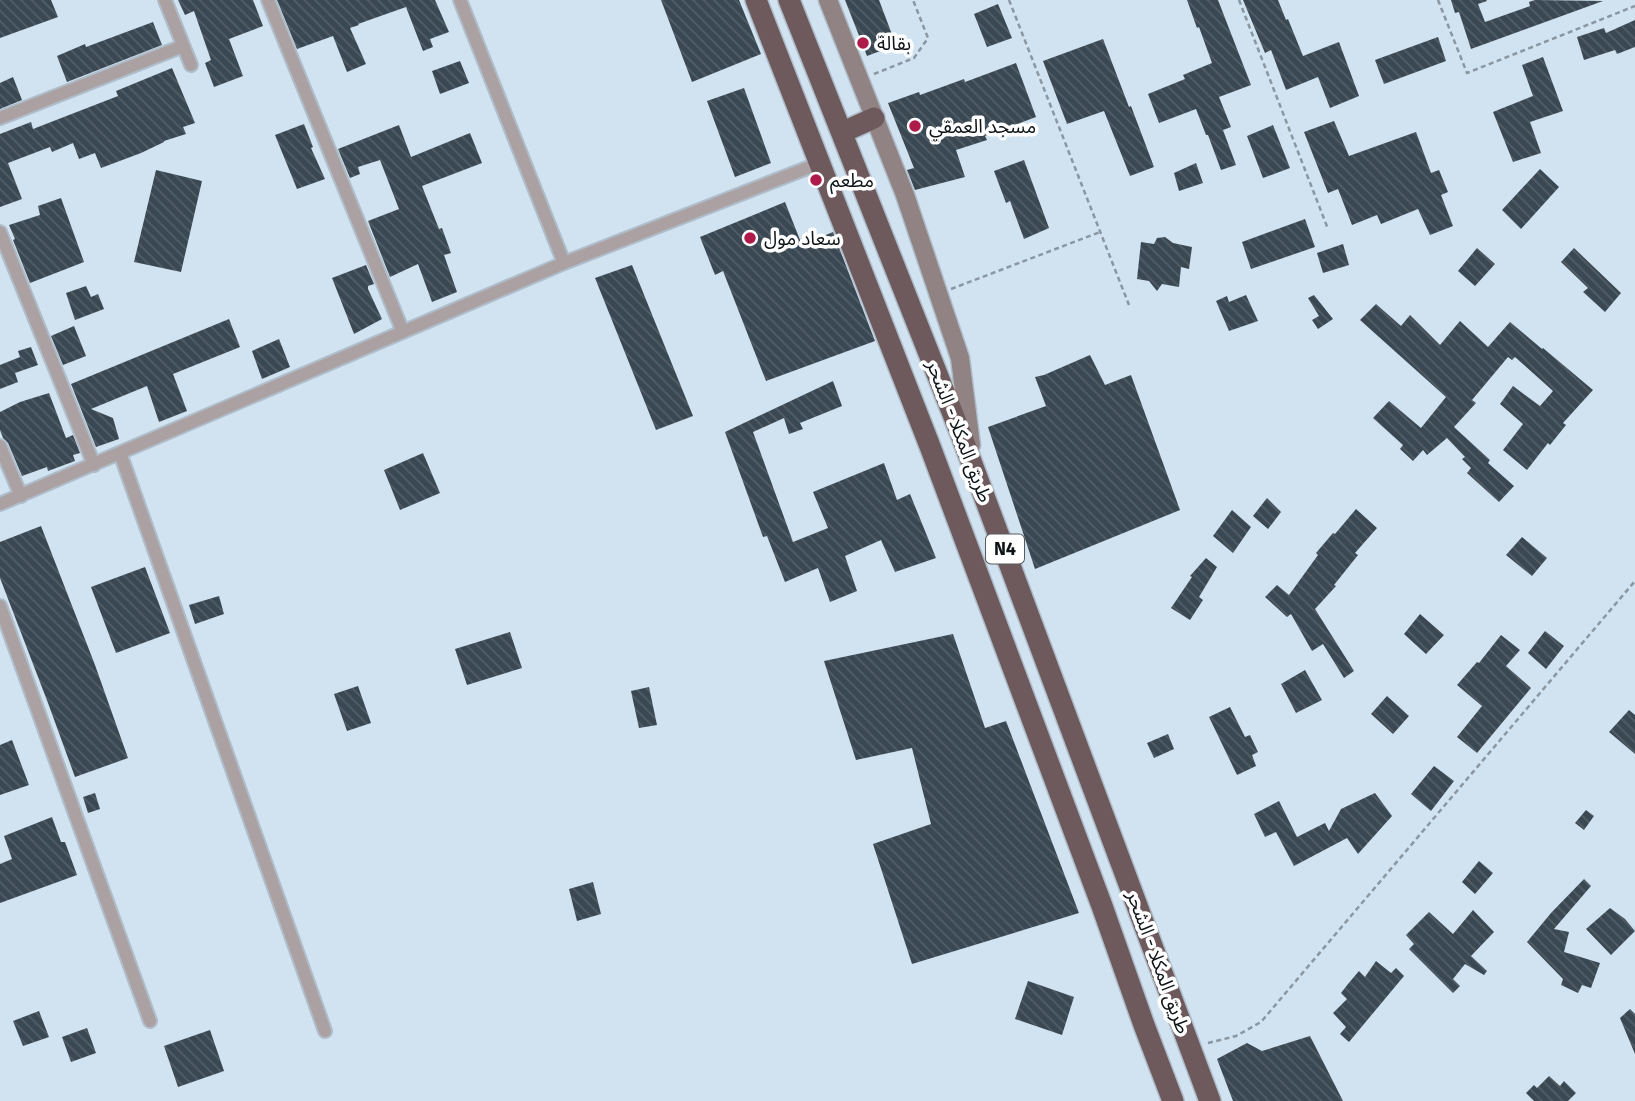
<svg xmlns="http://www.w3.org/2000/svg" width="1635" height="1101" font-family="'Fira Sans','Noto Sans Arabic',sans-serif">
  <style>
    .building { fill: url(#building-back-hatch) }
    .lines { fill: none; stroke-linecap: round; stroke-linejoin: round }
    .street-casing { stroke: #aebdc9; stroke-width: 16 }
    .secondary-casing { stroke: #aebdc9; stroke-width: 21 }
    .highway-casing { stroke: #aebdc9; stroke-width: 24 }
    .path { stroke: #8a97a1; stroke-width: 2.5; stroke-dasharray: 5 3.5; stroke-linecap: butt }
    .street { stroke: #aba1a2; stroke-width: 12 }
    .secondary { stroke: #918284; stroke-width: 18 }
    .highway { stroke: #6e5a5c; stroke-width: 21 }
    .poi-dot { fill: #ae1b4a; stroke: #fff; stroke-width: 2.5 }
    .labels { text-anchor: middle; stroke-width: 7; stroke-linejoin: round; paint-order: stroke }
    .shield { fill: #fff; stroke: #565a5d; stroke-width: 2 }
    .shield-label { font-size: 18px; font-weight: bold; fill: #0d1317 }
    .poi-label { font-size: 19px; fill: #0d1317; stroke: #fff; text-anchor: start }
    .street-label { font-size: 19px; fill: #0d1317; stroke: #fff }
  </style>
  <defs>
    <pattern id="building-back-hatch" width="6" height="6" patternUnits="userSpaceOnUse" patternTransform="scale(1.75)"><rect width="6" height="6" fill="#3a4853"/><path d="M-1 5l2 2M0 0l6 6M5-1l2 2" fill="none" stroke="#535e67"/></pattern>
  </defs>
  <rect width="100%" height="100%" fill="#d1e2f0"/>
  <path class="building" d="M0,0H51L58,17L0,38Z
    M178,0H253L263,26L229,39L243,76L214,87L205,63L211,60L194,11L185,15Z
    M277,0H435L449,32L430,39L433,47L423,51L406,7L358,24L359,25L350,28L366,64L347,72L333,36L297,49Z
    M661,0H739L761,54L692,82Z
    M845,0H879L896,45L867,56Z
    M1187,0H1218L1251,85L1219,97L1231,127L1223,130L1236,165L1221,170L1208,135H1206L1196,109L1159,123L1148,94L1185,79L1183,75L1212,63L1199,27L1197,28Z
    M1243,0H1278L1286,20L1288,19L1303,56L1339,42L1359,96L1330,108L1318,77L1286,90L1271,50L1265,53Z
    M1451,0H1486L1487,1L1478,4L1485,22L1530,6L1529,2L1535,0L1603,1L1471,49L1459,12L1455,13Z
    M998,4L1012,38L987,47L974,14Z
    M1635,20V47L1617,54L1615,50L1584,60L1577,37L1604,28L1606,33Z
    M153,22L162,45L67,82L57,56L85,44L86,47Z
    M1438,37L1446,61L1384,84L1375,60Z
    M1103,39L1129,107L1131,106L1154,167L1130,176L1104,111L1067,124L1043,61Z
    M1543,57L1563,111L1530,122L1541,153L1513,162L1493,112L1533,96L1522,65Z
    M460,61L469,83L440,94L432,71Z
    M1016,63L1036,117L985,136L987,140L956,150L965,177L915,190L907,170L914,168L888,103L919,92L920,95L964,79L965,82Z
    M172,68L195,123L183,127L186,134L164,141V142L141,153L101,168L95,153L79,159L73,143L52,152L50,147L8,163L22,199L0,207V134L31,122L33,129L118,96L116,91Z
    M13,77L22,100L0,109V83Z
    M744,88L771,163L735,177L707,101Z
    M1334,121L1349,156L1416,132L1431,173L1439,170L1448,192L1441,195L1453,226L1430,235L1418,209L1381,224L1377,215L1352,225L1338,189L1328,193L1304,132Z
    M304,124L313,147L311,148L325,179L297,189L275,135Z
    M399,125L411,157L470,133L482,163L422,186L439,229L442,228L451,253L444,255L457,292L432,302L418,264L390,277L368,221L399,209L380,160L358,167L360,174L350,178L338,149Z
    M1273,125L1290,168L1263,178L1247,136Z
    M1024,160L1049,228L1024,239L1010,201L1006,203L994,171Z
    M1196,163L1203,183L1179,191L1174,173Z
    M1540,169L1559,187L1521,229L1502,210Z
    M156,170L202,181L181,272L134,262Z
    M61,198L84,262L30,283L13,240L15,239L9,225L40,215L38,206Z
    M785,202L802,245L833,232L875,341L766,381L723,271L715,275L700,237Z
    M1305,219L1315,247L1251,269L1242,242Z
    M1165,237L1173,243L1192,247L1189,269L1181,267L1179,287L1162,284L1157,291L1149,281L1137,279L1141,242L1154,244L1157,238Z
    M1343,244L1349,265L1323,273L1317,253Z
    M1477,248L1495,264L1475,286L1458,271Z
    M1574,248L1621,293L1605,312L1583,292L1588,288L1561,262Z
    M366,265L374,284L368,286V289L382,319L354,334L332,278Z
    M632,265L693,416L656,430L595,278Z
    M86,286L91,297L98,294L104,309L75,320L66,293Z
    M1246,295L1258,321L1229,331L1216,301L1227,296L1229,302Z
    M1314,295L1333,319L1318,329L1312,320L1319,316L1308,298Z
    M1376,304L1401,326L1410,315L1440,345L1460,321L1488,347L1510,322L1542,349L1543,348L1593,390L1563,423L1566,425L1550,445L1548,443L1527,470L1503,450L1523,424L1500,404L1513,386L1540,406L1553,391L1515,357L1512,360L1508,357L1472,400L1476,403L1454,427L1490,460L1488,463L1514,486L1499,502L1467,473L1471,468L1462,459L1465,457L1447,438L1427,455L1423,450L1413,461L1400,449L1403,445L1373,418L1389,401L1421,428L1446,397L1360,320Z
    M229,319L240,347L173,374L187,411L159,422L147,386L91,409L113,418L119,439L96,447L71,384Z
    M74,326L86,356L63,365L51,336Z
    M279,339L290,367L262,379L252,351Z
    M31,347L38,365L15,373L18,382L0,389V365L20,357L18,351Z
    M1090,355L1105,385L1131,375L1180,510L1035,569L988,427L1046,406L1035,377L1044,375Z
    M833,381L842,406L800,423L803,429L789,434L784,418L753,432L793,542L828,528L813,492L884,463L897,500L910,494L936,558L895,572L881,540L845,556L857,591L830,602L818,568L785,582L767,536L763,537L725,432Z
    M49,393L66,438L73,435L80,453L73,455L75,461L48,471L47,467L22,476L8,443L3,438L0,430V412L20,402Z
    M423,453L440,493L400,510L384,470Z
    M1267,498L1281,512L1268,529L1253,516Z
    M1356,509L1377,528L1355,553L1358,555L1334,585L1336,586L1315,609L1354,671L1344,678L1323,644L1312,651L1291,614L1287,617L1265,597L1277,585L1289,595L1318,555L1316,553L1333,533L1335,534Z
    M1232,510L1251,527L1233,553L1213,536Z
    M41,526L95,665L128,758L75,777L48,703L0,578V542Z
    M1522,537L1547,558L1532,576L1506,555Z
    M1206,558L1217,567L1199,597L1203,600L1190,620L1171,608L1192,577L1190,576Z
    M145,567L170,633L116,653L91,587Z
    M219,596L224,614L195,624L189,605Z
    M1420,614L1444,635L1426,654L1404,634Z
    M1545,631L1564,646L1546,669L1528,653Z
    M510,632L522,668L467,685L455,649Z
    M953,634L985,728L1006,721L1079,913L912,964L873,844L931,824L912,748L856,760L824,661Z
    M1501,635L1520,650L1506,666L1531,688L1477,753L1457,737L1482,706L1457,685L1477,662L1479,663Z
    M1305,670L1322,700L1296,713L1281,684Z
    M358,686L371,723L347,731L334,694Z
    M649,687L657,725L639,728L631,691Z
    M1387,696L1409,716L1393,734L1371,714Z
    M1230,707L1245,737L1250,735L1258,752L1252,755L1256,766L1237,775L1209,717Z
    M1629,710L1635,715V754L1609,732Z
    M1168,734L1174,749L1154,758L1147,743Z
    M12,740L29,785L0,795V745Z
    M1434,766L1454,781L1431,811L1411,794Z
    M95,793L100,809L88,813L83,797Z
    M1375,793L1392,816L1358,854L1347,838L1294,866L1276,832L1265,837L1254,814L1279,801L1297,837L1325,823L1329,831L1341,809Z
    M1586,810L1594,816L1584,830L1575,823Z
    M52,817L61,842H65L77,875L0,903V864L12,859L4,836Z
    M1479,861L1493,873L1475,894L1462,882Z
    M1584,879L1591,886L1554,929L1569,932L1564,952L1600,963L1591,988L1582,985L1578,993L1561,985L1563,979L1527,942L1551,913Z
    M593,882L601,914L577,921L569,889Z
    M1610,908L1625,919L1635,931L1611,955L1586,929Z
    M1473,910L1494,932L1471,956L1487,971L1484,975L1465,964L1453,979L1460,986L1453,993L1409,949L1414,944L1406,935L1429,912L1453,934Z
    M1376,961L1391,973L1396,968L1404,976L1349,1042L1340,1034L1346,1027L1333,1013L1347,999L1341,993L1348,984L1359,971L1365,977Z
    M1028,981L1074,997L1062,1035L1015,1019Z
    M1630,1009L1635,1014V1054L1620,1018Z
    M39,1011L49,1037L23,1046L13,1021Z
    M87,1028L96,1053L71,1062L62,1037Z
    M210,1030L224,1071L178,1087L164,1046Z
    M1310,1036L1343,1101H1233L1217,1059L1247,1043L1262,1051Z
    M1549,1076L1560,1086L1564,1081L1576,1093L1568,1101H1534L1526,1093L1534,1085L1537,1088Z"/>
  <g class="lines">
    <defs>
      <path id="street" d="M165,0L191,65
        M268,0L403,332
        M460,0L564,263
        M0,118L183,46
        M0,232L94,465
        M0,446L21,496
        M120,453L325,1031
        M0,504L564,263L820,163
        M0,606L150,1021"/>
      <path id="secondary" d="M828,0L905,195L960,358L971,445"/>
      <path id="highway" d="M756,0L931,449L1102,906L1144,1025L1173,1101
        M789,0L962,437L1210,1101
        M843,132L874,118"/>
    </defs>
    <use href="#street" class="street-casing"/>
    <use href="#secondary" class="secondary-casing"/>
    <use href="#highway" class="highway-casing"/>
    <path class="path" d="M1009,0L1129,305
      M1239,0L1328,229
      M1438,0L1467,73L1635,6
      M874,74L914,58L928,38L913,0
      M951,289L1100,232
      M1208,1043L1236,1036L1261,1022L1635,581"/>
    <use href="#street" class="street"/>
    <use href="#secondary" class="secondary"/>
    <use href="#highway" class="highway"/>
  </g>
  <g class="poi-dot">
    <circle cx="863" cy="43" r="7"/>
    <circle cx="915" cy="126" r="7"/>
    <circle cx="816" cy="180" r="7"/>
    <circle cx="750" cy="238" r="7"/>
  </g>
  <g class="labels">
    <rect class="shield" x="986" y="534.5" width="38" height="29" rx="5"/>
    <g class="shield-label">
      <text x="1005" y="555">N4</text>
    </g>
    <g class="poi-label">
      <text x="877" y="50">بقالة</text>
      <text x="929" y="133">مسجد العمقي</text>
      <text x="830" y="187">مطعم</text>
      <text x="764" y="245">سعاد مول</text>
    </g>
    <g class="street-label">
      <text transform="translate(960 431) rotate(69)" y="7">طريق المكلا - الشحر</text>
      <text transform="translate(1159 962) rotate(70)" y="7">طريق المكلا - الشحر</text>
    </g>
  </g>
</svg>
